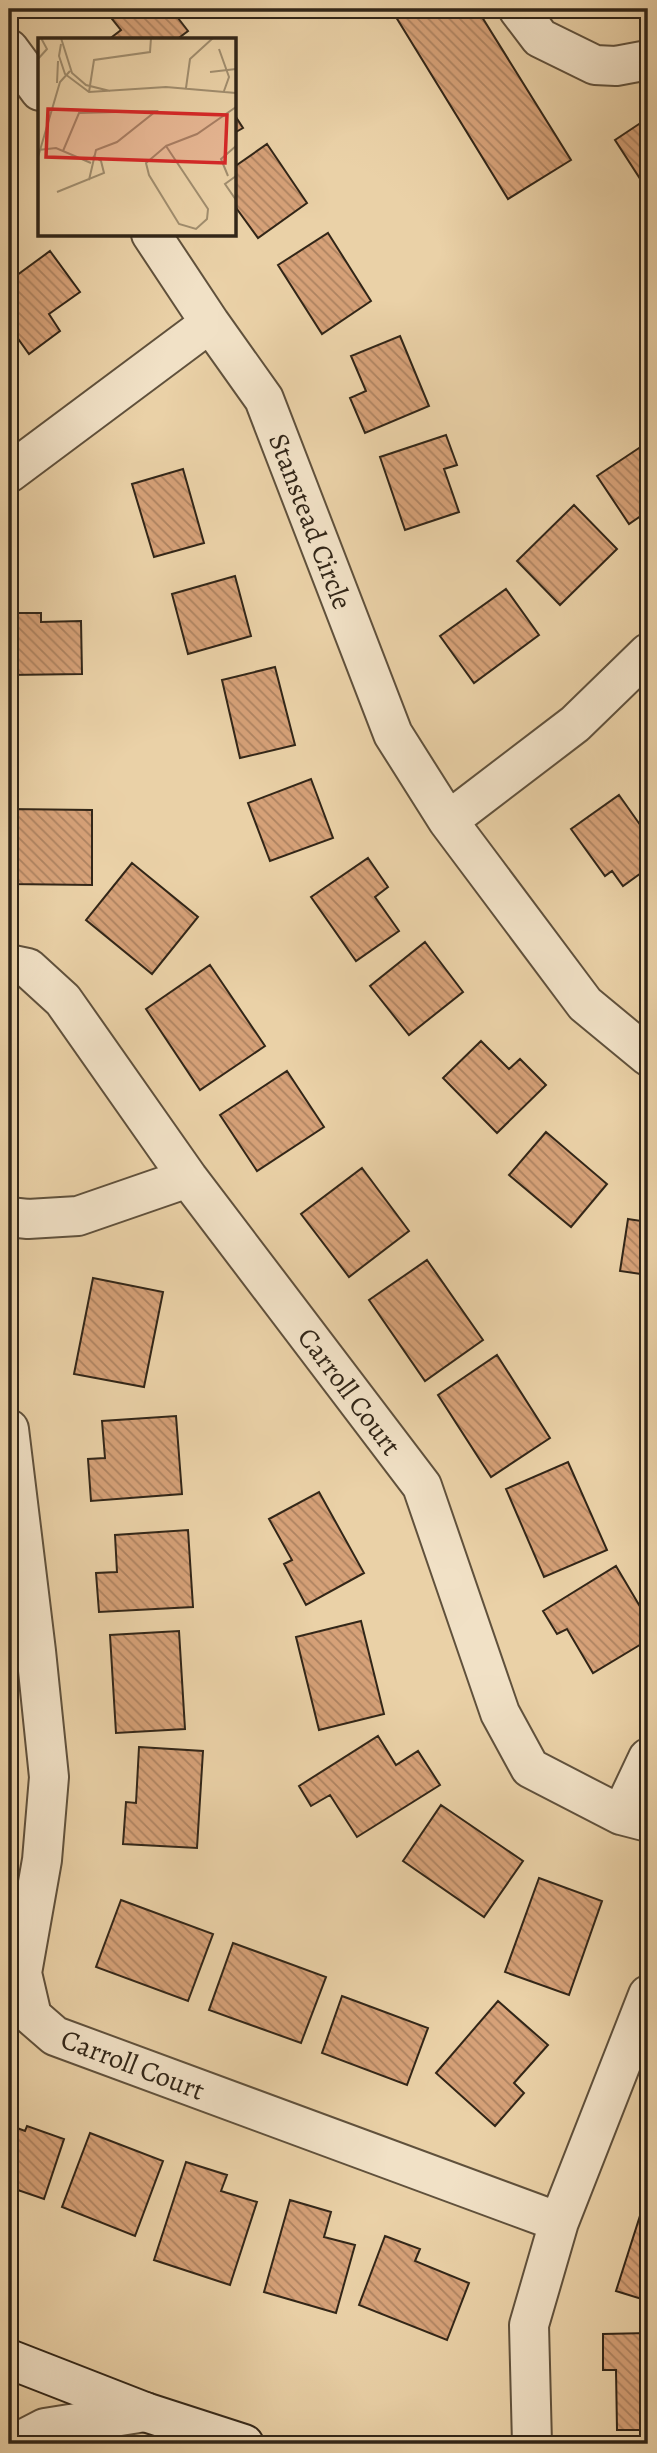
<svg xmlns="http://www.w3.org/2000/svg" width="657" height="2453" font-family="Alegreya,serif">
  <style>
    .building { fill: url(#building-back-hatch); stroke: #322618; stroke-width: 2 }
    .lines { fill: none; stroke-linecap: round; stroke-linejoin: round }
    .street-casing { stroke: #60513c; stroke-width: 42 }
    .secondary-casing { stroke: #322618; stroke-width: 42 }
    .street { stroke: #f1e1c6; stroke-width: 38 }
    .secondary { stroke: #f1e1c6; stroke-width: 38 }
    .labels { text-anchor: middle; stroke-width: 5; stroke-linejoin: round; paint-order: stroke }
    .street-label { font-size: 28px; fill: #322618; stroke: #f1e1c6 }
    .inset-road { fill: none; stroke: #a08d6e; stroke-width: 2 }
    .view { fill: #d62828; fill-opacity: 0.15; stroke: #d62828; stroke-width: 3.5 }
    .inset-edge { fill: none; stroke: #322618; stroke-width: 3.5 }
  </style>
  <defs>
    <pattern id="building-back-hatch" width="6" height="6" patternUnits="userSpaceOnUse" patternTransform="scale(1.75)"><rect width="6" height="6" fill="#d6a178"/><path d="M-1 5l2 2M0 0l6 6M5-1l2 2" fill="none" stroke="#ae8361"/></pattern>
  </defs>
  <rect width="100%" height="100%" fill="#ead1a7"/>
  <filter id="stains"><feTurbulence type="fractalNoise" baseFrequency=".00286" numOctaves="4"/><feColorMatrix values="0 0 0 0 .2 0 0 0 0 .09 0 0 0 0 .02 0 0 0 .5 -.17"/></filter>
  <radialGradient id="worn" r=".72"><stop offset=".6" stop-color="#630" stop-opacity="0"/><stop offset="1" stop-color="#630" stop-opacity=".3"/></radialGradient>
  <path class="building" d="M104,9H171L188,31L176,40H108L121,30Z
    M391,9H477L571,160L508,199Z
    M234,114L243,128L234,133Z
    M648,118V191L615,140Z
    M267,144L307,203L258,238L234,205V167Z
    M328,233L371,301L322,334L278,265Z
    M50,251L80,292L49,314L60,331L29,354L9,326V281Z
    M400,336L429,406L365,433L350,398L366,391L351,356Z
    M446,435L457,465L444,469L459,512L405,530L380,457Z
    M648,442V511L629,524L597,476Z
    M183,469L204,543L154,557L132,484Z
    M574,505L617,549L560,605L517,561Z
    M235,576L251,636L188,654L172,594Z
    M506,589L539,635L474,683L440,636Z
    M9,613H41V622L81,621L82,674L9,675Z
    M275,667L295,745L240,758L222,680Z
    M311,779L333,838L270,861L248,803Z
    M619,795L648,836V868L623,886L612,871L605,876L571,829Z
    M9,809L92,810V885L9,884Z
    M368,858L388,887L375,897L399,931L356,961L311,897Z
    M132,863L198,917L152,974L86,920Z
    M425,942L463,992L409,1035L370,986Z
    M210,965L265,1046L200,1090L146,1009Z
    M481,1041L509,1069L520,1059L546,1085L497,1133L443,1078Z
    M287,1071L324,1127L257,1171L220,1115Z
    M546,1132L607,1184L571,1227L509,1175Z
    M362,1168L409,1231L349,1277L301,1214Z
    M628,1219L648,1222V1275L620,1271Z
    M427,1260L483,1340L425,1381L369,1300Z
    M93,1278L163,1292L144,1387L74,1374Z
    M497,1355L550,1438L491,1477L438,1395Z
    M176,1416L182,1494L91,1501L88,1459L105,1458L102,1421Z
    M568,1462L607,1550L544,1577L506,1489Z
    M319,1492L364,1573L306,1605L284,1564L292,1560L269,1519Z
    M188,1530L193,1607L99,1612L96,1573L117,1572L115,1535Z
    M616,1566L648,1620V1640L593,1673L567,1629L557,1634L543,1611Z
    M361,1621L384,1714L319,1730L296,1637Z
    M179,1631L185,1729L116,1733L110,1635Z
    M378,1736L396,1765L418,1751L440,1785L357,1837L330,1795L311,1806L299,1786Z
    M139,1747L203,1751L197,1848L123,1844L126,1802L136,1803Z
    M441,1805L523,1861L484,1917L403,1861Z
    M539,1878L602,1901L569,1995L505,1972Z
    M121,1900L213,1934L188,2001L96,1967Z
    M233,1943L326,1977L301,2043L209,2010Z
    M342,1996L428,2028L407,2085L322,2053Z
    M498,2001L548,2045L514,2083L524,2093L495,2126L436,2073Z
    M9,2125L25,2131L27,2126L64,2139L44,2199L9,2187Z
    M90,2133L163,2161L135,2236L62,2207Z
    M186,2162L227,2175L221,2191L257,2202L230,2285L154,2260Z
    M646,2197L648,2198V2301L616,2291Z
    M290,2200L331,2212L324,2237L355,2245L336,2313L264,2292Z
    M385,2236L420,2249L415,2261L469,2283L447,2340L359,2305Z
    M648,2333V2430H617L616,2370H603V2334Z"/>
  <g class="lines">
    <defs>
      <path id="street" d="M518,9L540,38L595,65L616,66L648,60
        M9,49L40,91
        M151,234L210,323L264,399L393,734L448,821
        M9,473L210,323
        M648,653L575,724L448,821L585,1004L648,1056
        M9,964L28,968L63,1000L188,1178L422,1486L500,1713L530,1768L621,1815L648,1822
        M9,1217L28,1219L78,1216L188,1178
        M9,1429L36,1651L49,1777L42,1860L22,1973L32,2016L55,2036L559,2222
        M621,1815L648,1758
        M14,2444L45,2428L145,2412
        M532,2444L529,2325L559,2222L648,1995"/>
      <path id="secondary" d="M9,2359L145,2412L244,2444"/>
    </defs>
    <use href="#street" class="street-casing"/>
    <use href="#secondary" class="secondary-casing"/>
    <use href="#street" class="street"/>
    <use href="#secondary" class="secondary"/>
  </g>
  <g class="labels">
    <g class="street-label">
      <text transform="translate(311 521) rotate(69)" y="10">Stanstead Circle</text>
      <text transform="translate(350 1391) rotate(53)" y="10">Carroll Court</text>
      <text transform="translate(133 2064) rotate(21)" y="10">Carroll Court</text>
    </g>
  </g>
  <g transform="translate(38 38)">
    <rect width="198" height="198" fill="#ead1a7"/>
    <path class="inset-road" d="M23,0L34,35L48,47L72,53M23,6L21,18L27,36L51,54L128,49L198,55M181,11L191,39L186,53M0,21L9,11L3,0M172,34L198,31M19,45L20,23M148,50L152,21L175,0M51,54L56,22L112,14L113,0M128,108L170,171L169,181L158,191L141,186L111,137L108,125ZM128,108L159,96L198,69M0,112L18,110L53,125M25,113L41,75L118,73L79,104L58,112L51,142M0,119L22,44L32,33M190,138L183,121L198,108M198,138L187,146L198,162M19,154L66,135L63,123L55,118"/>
    <path class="view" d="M10,71L189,77L187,125L8,119Z"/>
    <rect width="198" height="198" class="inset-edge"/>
  </g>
  <rect width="657" height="2453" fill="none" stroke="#ead1a7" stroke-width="35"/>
  <rect x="10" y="10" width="636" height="2432" fill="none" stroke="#322618" stroke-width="3.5"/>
  <rect x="18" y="18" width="622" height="2418" fill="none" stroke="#322618" stroke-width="2"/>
  <rect width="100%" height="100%" filter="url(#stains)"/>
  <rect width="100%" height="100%" fill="url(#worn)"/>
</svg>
